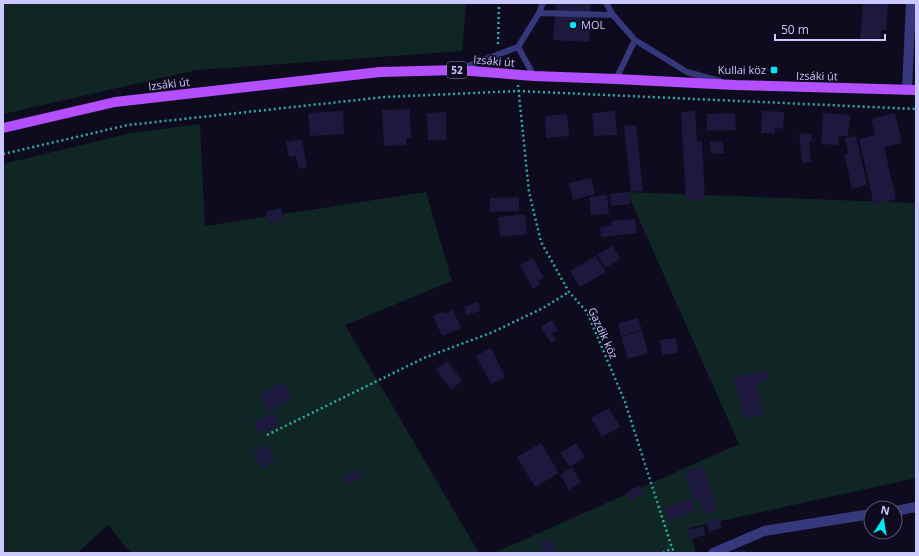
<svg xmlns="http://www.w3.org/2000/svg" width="919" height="556" font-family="'Open Sans',sans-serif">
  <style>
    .green { fill: #0f2624 }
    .building { fill: #1d183d }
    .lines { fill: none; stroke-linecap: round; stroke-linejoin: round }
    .path { stroke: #2dad9e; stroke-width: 2.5; stroke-dasharray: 2 3; stroke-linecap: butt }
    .lane { stroke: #36387c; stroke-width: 6 }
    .street { stroke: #36387c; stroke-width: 10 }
    .primary { stroke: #b34ffe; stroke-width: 10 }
    .poi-dot { fill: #01e6f1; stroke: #0d0b1d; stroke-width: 1.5 }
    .labels { text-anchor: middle; stroke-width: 3; stroke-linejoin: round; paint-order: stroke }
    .shield { fill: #0d0b1d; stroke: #928fbb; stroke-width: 1 }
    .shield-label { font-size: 10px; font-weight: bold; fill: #cbc7ff }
    .poi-label { font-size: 11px; fill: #cbc7ff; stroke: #0d0b1d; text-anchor: start }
    .street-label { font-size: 11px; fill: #cbc7ff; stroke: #0d0b1d }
  </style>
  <rect width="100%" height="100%" fill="#0d0b1d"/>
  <path class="green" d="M3,3H466L462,51L197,70L3,114Z
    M200,124L205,226L426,192L452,281L345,325L479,553H131L108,525L77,553H3V164L131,133Z
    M627,192L916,203V478L689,528L696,553H494L739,444Z"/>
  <path class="building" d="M556,3H591L589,42L553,40Z
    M863,3H888L886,30H881L880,42L860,40Z
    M410,109L411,138H406V145L384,146L382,110Z
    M343,111L344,134L310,136L308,113Z
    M615,111L617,135L594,136L592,113Z
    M695,111L697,142L702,141L705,200L686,201L681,112Z
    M762,111L784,112L783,129L775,128V134L761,133Z
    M446,112V140H428L427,113Z
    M735,113L736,130L707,131V114Z
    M823,113L850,115L848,136H839L838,145L821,144Z
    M895,113L902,143L884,147L896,199L874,205L859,139L875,135L871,119Z
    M567,114L569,136L546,138L545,116Z
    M636,125L643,191L631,192L624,126Z
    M811,133L812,141L809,142L811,162L802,163L799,134Z
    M856,136L867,185L852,189L844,154L848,153L845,138Z
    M302,139L307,167L299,169L296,156L289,157L286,142Z
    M723,141L724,153L711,154L710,142Z
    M591,178L595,194L573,200L569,183Z
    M629,192L630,204L611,206L610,194Z
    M607,195L609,214L591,215L589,197Z
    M519,197V211L490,212V198Z
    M281,208L284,220L268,223L266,212Z
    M525,214L527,234L500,237L498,217Z
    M635,219L637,233L601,237L600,227L612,226L611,221Z
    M612,246L620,259L605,268L597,255Z
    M596,256L606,272L580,287L570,271Z
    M533,258L544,278L538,281L540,285L533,289L520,265Z
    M478,302L481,311L466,315L464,307Z
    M453,310L461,328L442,336L433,316L444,311L445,314Z
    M638,318L642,330L621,336L618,323Z
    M552,320L558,330L552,333L556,340L551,343L541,327Z
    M642,331L648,353L628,359L621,337Z
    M676,338L678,353L662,355L660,340Z
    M491,348L505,377L491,384L476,356Z
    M447,361L462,381L451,390L436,369Z
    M766,370L769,380L756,384L764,414L744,419L733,378Z
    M284,382L292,399L268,412L259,395Z
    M609,408L620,427L602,437L591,418Z
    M274,413L279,425L259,434L253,421Z
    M541,443L559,473L535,487L517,457Z
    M576,443L585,457L570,467L560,453Z
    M267,445L275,461L261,468L253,452Z
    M704,466L717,511L704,514L699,498L693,499L685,472Z
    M572,467L581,482L569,490L560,475Z
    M358,469L362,478L347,485L342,477Z
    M639,485L644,493L631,501L626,493Z
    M692,498L696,511L668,521L664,508Z
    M719,518L722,528L709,532L706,522Z
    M703,526L705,535L690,539L688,530Z
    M550,537L557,548L549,553H544L539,544Z
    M745,550V553H736L735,551Z"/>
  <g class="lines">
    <path class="path" d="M498,44L499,3
      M518,85L529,192L541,242L569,292L587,312L625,402L672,548L675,553
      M3,154L128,125L385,97L518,91L916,109
      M267,435L424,358L493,332L543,308L569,292
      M663,553L672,548"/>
    <path class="lane" d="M606,3L613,15L635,40L687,72L720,81
      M539,13L613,15
      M518,47L534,76
      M462,68L518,47L539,13L543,3
      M616,79L635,40"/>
    <path class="street" d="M907,90L911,3
      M895,511L916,507
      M713,553L764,531L871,514"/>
    <path class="primary" d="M3,128L115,102L380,72L458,70L534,76L616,79L735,85L916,90"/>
  </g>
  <g class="poi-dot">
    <circle cx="573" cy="25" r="4"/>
    <rect x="770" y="66" width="8" height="8" rx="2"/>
  </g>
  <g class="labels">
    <rect class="shield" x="447" y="62" width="20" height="16" rx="3"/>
    <g class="shield-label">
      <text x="457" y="74">52</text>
    </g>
    <g class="poi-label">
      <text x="581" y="29">MOL</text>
      <text x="766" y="74" text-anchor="end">Kullai köz</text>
    </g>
    <g class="street-label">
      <text transform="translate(494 61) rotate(5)" y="4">Izsáki út</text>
      <text transform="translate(817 76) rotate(1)" y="4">Izsáki út</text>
      <text transform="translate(169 84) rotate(-7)" y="4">Izsáki út</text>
      <text transform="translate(603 333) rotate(65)" y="4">Gazdik köz</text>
    </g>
  </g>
  <rect width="919" height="556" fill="none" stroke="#cbc7ff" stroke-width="8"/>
  <g transform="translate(883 520) rotate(12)"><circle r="19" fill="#0d0b1d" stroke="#595677"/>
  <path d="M0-3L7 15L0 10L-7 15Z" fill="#01e6f1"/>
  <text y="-6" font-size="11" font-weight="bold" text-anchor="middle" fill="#cbc7ff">N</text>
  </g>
  <path d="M775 34v6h110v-6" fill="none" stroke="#cbc7ff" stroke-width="2"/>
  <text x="781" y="34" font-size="12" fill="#cbc7ff" stroke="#0d0b1d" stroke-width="3" paint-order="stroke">50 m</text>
</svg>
